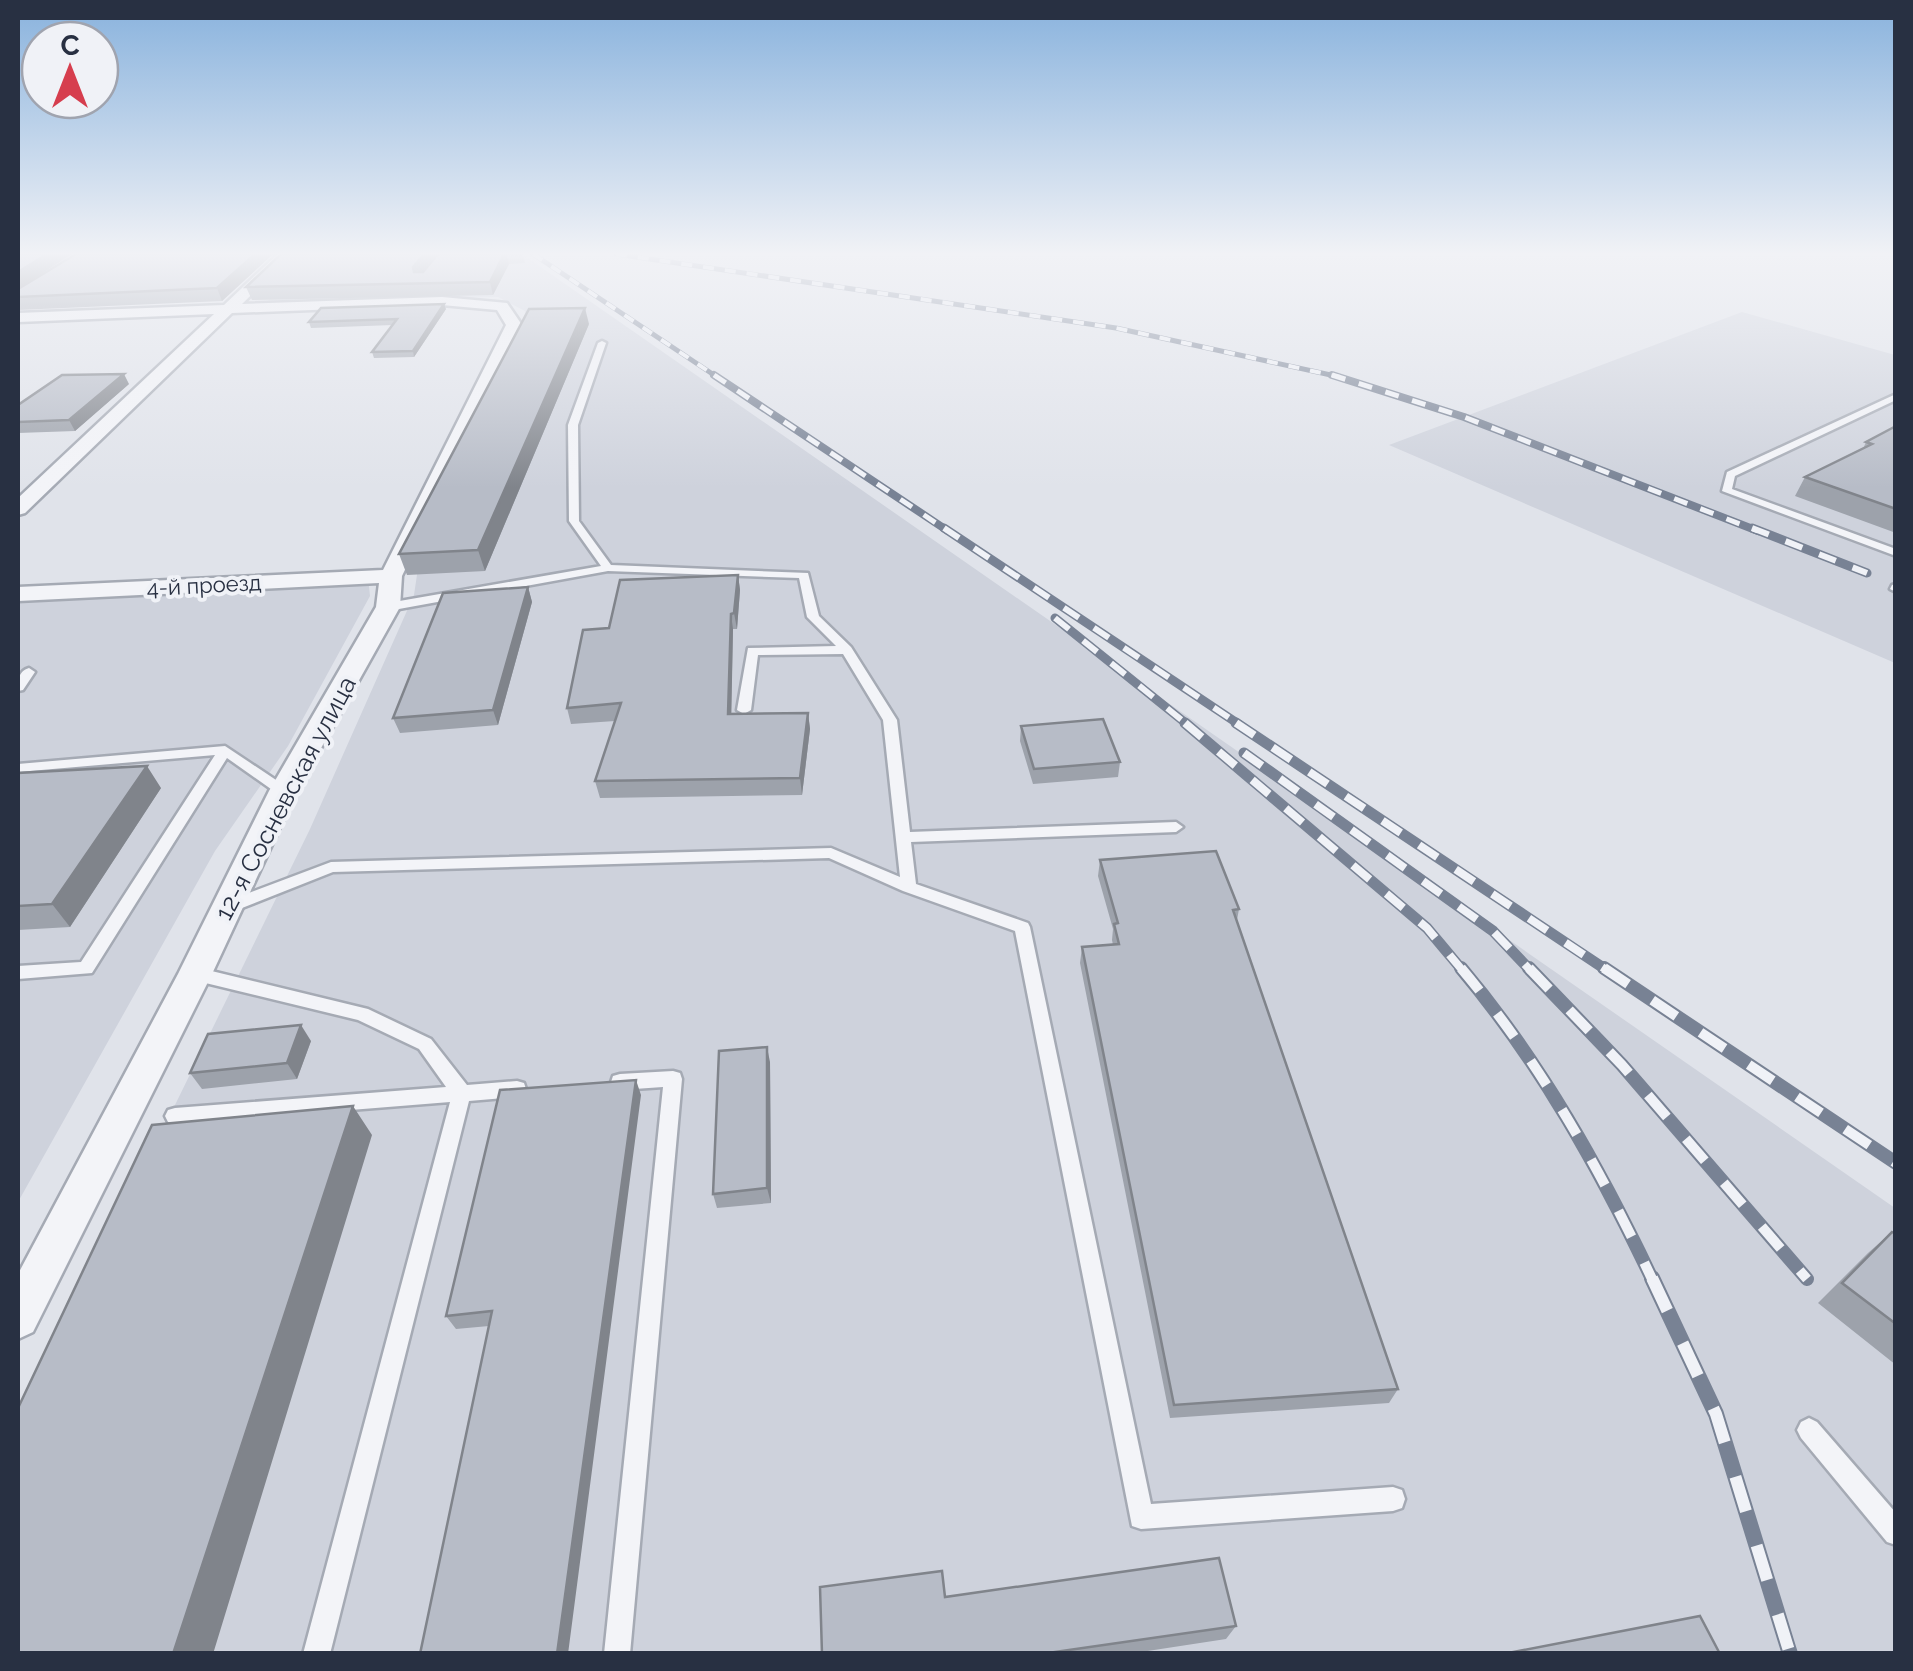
<svg xmlns="http://www.w3.org/2000/svg" width="1913" height="1671" font-family="Raleway,sans-serif">
  <style>
    .built { fill: #ced2dc }
    .lines { fill: none; stroke-linecap: round; stroke-linejoin: round }
    .lane-casing { stroke: #a5aab4; stroke-width: 5 }
    .street-casing { stroke: #a5aab4; stroke-width: 5 }
    .lane { fill: #f3f4f8; fill-rule: evenodd }
    .street { fill: #f3f4f8; fill-rule: evenodd }
    .rail-far5-casing { stroke: #788294; stroke-width: 5 }
    .rail-far4-casing { stroke: #788294; stroke-width: 8 }
    .rail-far3-casing { stroke: #788294; stroke-width: 9 }
    .rail-far2-casing { stroke: #788294; stroke-width: 11 }
    .rail-far1-casing { stroke: #788294; stroke-width: 14 }
    .rail-casing { stroke: #788294; stroke-width: 16 }
    .rail-far5 { stroke: #f0f2f7; stroke-width: 4; stroke-dasharray: 11; stroke-linecap: butt }
    .rail-far4 { stroke: #f0f2f7; stroke-width: 5; stroke-dasharray: 14; stroke-linecap: butt }
    .rail-far3 { stroke: #f0f2f7; stroke-width: 6; stroke-dasharray: 18; stroke-linecap: butt }
    .rail-far2 { stroke: #f0f2f7; stroke-width: 8; stroke-dasharray: 22; stroke-linecap: butt }
    .rail-far1 { stroke: #f0f2f7; stroke-width: 10; stroke-dasharray: 29; stroke-linecap: butt }
    .rail { stroke: #f0f2f7; stroke-width: 12; stroke-dasharray: 36; stroke-linecap: butt }
    .wall { fill: #9da2ab }
    .shaded-wall { fill: #80848b }
    .building { fill: #b7bcc7; stroke: #80848b; stroke-width: 2.5 }
    .labels { text-anchor: middle; stroke-width: 8; stroke-linejoin: round; paint-order: stroke }
    .far-street-label { font-size: 22px; fill: #283042; stroke: #f0f2f7 }
    .street-label { font-size: 25px; fill: #283042; stroke: #f0f2f7 }
  </style>
  <rect width="100%" height="100%" fill="#e0e3ea"/>
  <path class="built" d="M304,254H522L1895,1208V1653H18V1426L310,829L414,595L418,568L529,327L525,311L498,297L268,301Z
    M1742,312L1895,355V663L1389,445Z
    M368,577L370,596L288,746L215,851L18,1202V596Z"/>
  <g class="lines">
    <defs>
      <path id="lane" d="M602,341L606,343L578,425L579,521L611,565L808,573L819,616L851,647L897,720L910,832L1176,822L1183,827L1176,832L911,842L916,884L1028,923L1030,927L1151,1504L1393,1487L1402,1490L1405,1499L1402,1508L1393,1511L1141,1529L1132,1526L1015,931L903,891L829,858L333,872L237,910H225L223,906L225,902L331,862L831,848L900,877L883,720L843,654L758,655L751,710L744,714L737,710L748,648L836,646L807,617L799,578L608,571L388,611L382,607L388,603L601,566L569,521L568,425L598,343Z
        M1896,394V400L1735,476L1732,489L1896,549V556L1722,491L1727,472Z
        M1896,584V592L1890,589L1892,585Z
        M29,668L35,672L23,690L18,691C18,681 18,671 29,668Z
        M225,746L288,788L290,791L288,794H278L227,758L92,973L18,979V966L81,962L215,755L18,772V764Z
        M195,967L368,1009L431,1039L467,1085L517,1081L524,1083L526,1089L524,1095L517,1097L469,1101L330,1654H303L450,1102L175,1124L168,1122L165,1116L168,1110L175,1108L446,1087L419,1049L358,1020L189,979L187,974L189,969Z
        M673,1071L680,1073L682,1079L630,1654H604L663,1087L620,1090L613,1088L611,1082L613,1076L620,1074Z
        M1809,1418L1817,1422L1896,1513V1545L1887,1542L1801,1438L1797,1430L1801,1422Z"/>
      <path id="street" d="M278,254H293L242,304L442,297L507,303L522,325L402,576L400,607L297,791L212,974L33,1332L18,1339V1274L178,974L269,791L376,607L379,583L18,601V587L383,570L506,325L497,310L442,305L232,313L25,513L18,515V498L214,314L18,322V313L224,305Z"/>
    </defs>
    <use href="#lane" class="lane-casing"/>
    <use href="#street" class="street-casing"/>
    <use href="#lane" class="lane"/>
    <use href="#street" class="street"/>
    <defs>
      <path id="rail-far5" d="M533,254L717,377
        M616,254L1116,328L1340,377"/>
      <path id="rail-far4" d="M714,375L948,531
        M1332,375L1464,417L1758,531"/>
      <path id="rail-far3" d="M944,528L1240,725
        M1752,528L1867,573
        M1055,618L1188,725"/>
      <path id="rail-far2" d="M1185,723L1427,928L1463,971
        M1236,723L1608,971
        M1244,753L1493,931L1531,971"/>
      <path id="rail-far1" d="M1461,968C1541,1063 1600,1169 1653,1281
        M1529,968L1622,1065L1807,1279
        M1604,968L1896,1163"/>
      <path id="rail" d="M1652,1278L1716,1414L1790,1654"/>
    </defs>
    <use href="#rail-far5" class="rail-far5-casing"/>
    <use href="#rail-far4" class="rail-far4-casing"/>
    <use href="#rail-far3" class="rail-far3-casing"/>
    <use href="#rail-far2" class="rail-far2-casing"/>
    <use href="#rail-far1" class="rail-far1-casing"/>
    <use href="#rail" class="rail-casing"/>
    <use href="#rail-far5" class="rail-far5"/>
    <use href="#rail-far4" class="rail-far4"/>
    <use href="#rail-far3" class="rail-far3"/>
    <use href="#rail-far2" class="rail-far2"/>
    <use href="#rail-far1" class="rail-far1"/>
    <use href="#rail" class="rail"/>
  </g>
  <path class="wall" d="M76,254H273L222,301L18,310V289Z
    M438,254H523L525,263L509,264L493,295L252,300L246,287Z
    M446,309L414,357L374,358L372,352L393,325L311,328L309,322Z
    M589,324L485,571L407,575L399,554Z
    M129,384L75,431L18,433V405Z
    M1896,426V533L1795,496L1805,477L1863,449L1866,442Z
    M738,575L740,590L737,629H733L731,714L808,713L810,729L802,795L600,798L595,781L615,721L571,724L567,708Z
    M528,587L532,602L498,725L400,733L393,718Z
    M1021,726L1120,762L1118,777L1033,784L1020,741Z
    M18,773L161,788L70,927L18,930Z
    M1100,860L1239,909L1237,920L1398,1389L1389,1403L1170,1418L1080,963L1082,947L1113,945L1112,940L1113,929L1098,876Z
    M311,1041L297,1079L202,1089L190,1073Z
    M770,1062L771,1203L717,1208L713,1194Z
    M641,1095L489,1326L456,1329L446,1316Z
    M1892,1232L1896,1234V1365L1818,1303L1868,1253Z
    M945,1597L1236,1626L1226,1639L1128,1654H822Z"/>
  <path class="shaded-wall" d="M47,254H72L18,289V272Z
    M255,254H273L222,301L217,288Z
    M424,254H437L417,280L418,285L413,267Z
    M504,254H506L509,264L493,295L490,282Z
    M444,304L446,309L414,357L413,351Z
    M585,308L589,324L485,571L478,550Z
    M124,374L129,384L75,431L69,420Z
    M738,575L740,590L737,629L734,613Z
    M528,587L532,602L498,725L493,710Z
    M731,614L733,629L731,730L728,714Z
    M808,713L810,729L802,795L800,778Z
    M147,766L161,788L70,927L52,904Z
    M301,1025L311,1041L297,1079L287,1063Z
    M767,1047L770,1062L771,1203L767,1188Z
    M636,1080L641,1095L568,1654H557Z
    M353,1106L372,1135L213,1654H173Z"/>
  <path class="building" d="M18,254H47L18,272Z
    M76,254H255L217,288L18,297V289Z
    M281,254H424L413,267L414,272H423L438,254H504L490,282L246,287Z
    M444,304L413,351L372,352L397,319L309,322L321,308Z
    M585,308L478,550L399,554L529,309Z
    M124,374L69,420L18,422V405L62,375Z
    M1896,426V509L1805,477L1872,444L1866,442Z
    M738,575L734,613L731,614L728,714L808,713L800,778L595,781L621,703L567,708L583,630L609,628L620,580Z
    M528,587L493,710L393,718L443,593Z
    M1103,719L1120,762L1034,769L1021,726Z
    M147,766L52,904L18,906V773Z
    M1216,851L1239,909L1233,910L1398,1389L1174,1405L1082,947L1119,944L1114,924L1118,923L1100,860Z
    M301,1025L287,1063L190,1073L208,1034Z
    M767,1047V1188L713,1194L719,1051Z
    M636,1080L557,1654H420L492,1311L446,1316L500,1090Z
    M353,1106L173,1654H18V1408L152,1125Z
    M1892,1232L1896,1234V1324L1842,1283Z
    M1219,1558L1236,1626L1041,1654H822L820,1587L942,1571L945,1597Z
    M1700,1616L1720,1654H1503Z"/>
  <linearGradient id="sky" x2="0" y2="1"><stop stop-color="#88b2dd"/><stop offset="0.52" stop-color="#f1f2f6"/><stop offset="1" stop-color="#f1f2f6" stop-opacity="0"/></linearGradient>
  <rect width="1913" height="488" fill="url(#sky)"/>
  <g class="labels">
    <g class="far-street-label">
      <text transform="translate(204 585) rotate(-3)" y="8">4-й проезд</text>
    </g>
    <g class="street-label">
      <text transform="translate(285 798) rotate(-62)" y="9">12-я Сосневская улица</text>
    </g>
  </g>
  <rect width="1913" height="1671" fill="none" stroke="#283042" stroke-width="40"/>
  <g transform="translate(70 70)"><circle r="48" fill="#f0f2f7" stroke="#a0a4af" stroke-width="2.5"/>
  <path d="M0-8L18 38L0 25L-18 38Z" fill="#d63e4e"/>
  <text y="-15" font-size="28" font-weight="bold" text-anchor="middle" fill="#283042">С</text>
  </g>
</svg>
